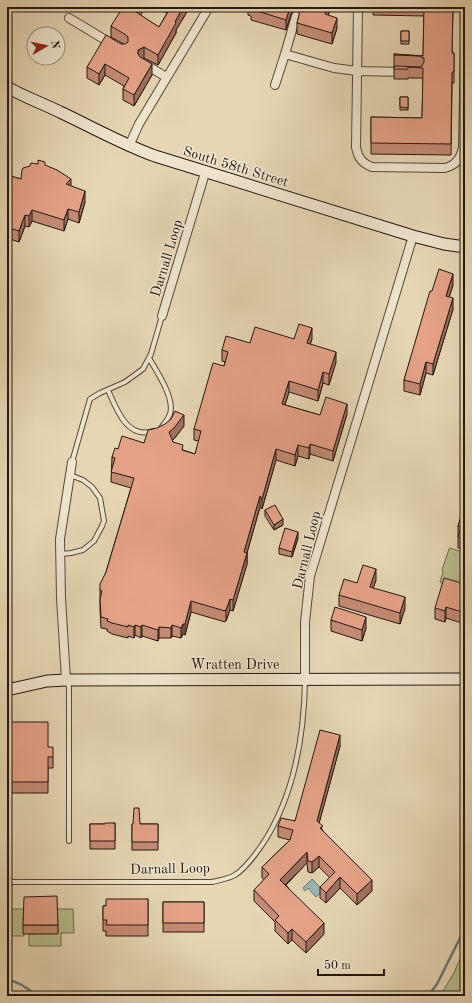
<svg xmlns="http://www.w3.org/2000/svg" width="472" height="1003" font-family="'Old Standard TT',serif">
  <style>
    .green { fill: #b8bd8b; stroke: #6e6a4f }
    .water { fill: #9ab7b7; stroke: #6a7775 }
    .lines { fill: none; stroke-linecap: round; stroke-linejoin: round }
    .stream { stroke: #6a7775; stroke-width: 2.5 }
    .lane-casing { stroke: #54483b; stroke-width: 6 }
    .street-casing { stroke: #54483b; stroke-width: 10 }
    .secondary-casing { stroke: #231813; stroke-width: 13 }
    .lane { stroke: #efe4ce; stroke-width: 4 }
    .street { stroke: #efe4ce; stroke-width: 8 }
    .secondary { stroke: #efe4ce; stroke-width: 11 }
    .wall { fill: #c58b75; stroke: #231813 }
    .shaded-wall { fill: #a0715f; stroke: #231813 }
    .building { fill: #e5a288; stroke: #231813 }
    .labels { text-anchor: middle; stroke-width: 3; stroke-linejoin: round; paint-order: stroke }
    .street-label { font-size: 14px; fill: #231813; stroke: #efe4ce }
  </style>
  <rect width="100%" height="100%" fill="#e6d6b4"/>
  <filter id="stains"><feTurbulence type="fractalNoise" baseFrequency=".005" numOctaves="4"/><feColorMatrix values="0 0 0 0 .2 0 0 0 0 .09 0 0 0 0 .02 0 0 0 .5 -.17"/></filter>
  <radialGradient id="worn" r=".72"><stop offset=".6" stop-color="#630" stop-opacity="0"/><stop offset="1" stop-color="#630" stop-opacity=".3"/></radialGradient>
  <path class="green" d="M450,548L465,553V590L441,583L440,581L443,573L442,570L449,549Z
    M8,909H24V918H23L24,936H9Z
    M57,909H73L74,933H61V946H29V934L58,933Z
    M465,947V996H440L454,973Z"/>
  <path class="water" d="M312,879L323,890L316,897L308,888L305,891L303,888Z"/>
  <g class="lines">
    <path class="stream" d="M7,980C18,981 29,989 37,996
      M293,994L296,996
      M428,996L437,984L465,928"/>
    <defs>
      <path id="lane" d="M149,358C157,372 175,398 170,414C168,419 164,424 161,428
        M108,390C116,408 127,440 153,431
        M72,462L90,399L100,393L125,382L143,369L151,354L162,316
        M61,554L71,553L83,550L94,541L102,526L104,521L100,498L92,487L83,480L70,475
        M67,682L69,687V841
        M7,882H212C220,880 228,879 235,875C246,868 255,855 262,845C294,797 304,738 305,681"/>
      <path id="street" d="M358,7L356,147C358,158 362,163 372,167L445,168C456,165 460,159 463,148L465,42
        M296,16L285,54L334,68L357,71L405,72
        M69,18L112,44
        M143,63L166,77
        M275,85L285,54
        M129,146L139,124L209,7
        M162,316L205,173
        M305,679V622L310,576L413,236
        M66,680L61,598L60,539L72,462"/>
      <path id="secondary" d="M7,87C24,97 42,103 60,112C92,127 122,144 155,156L413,236L444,244L465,247
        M7,690L47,681L66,680L465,679"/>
    </defs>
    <use href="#lane" class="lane-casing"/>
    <use href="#street" class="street-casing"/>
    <use href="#secondary" class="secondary-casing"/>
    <use href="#lane" class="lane"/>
    <use href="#street" class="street"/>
    <use href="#secondary" class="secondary"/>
  </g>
  <path class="wall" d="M142,7V13L140,15L159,27L167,13L156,7H190L176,30V33L158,65L144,58H142L152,75L134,106L123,100V89L124,86L105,75L99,85L87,78V67L121,44H124L111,37V26Z
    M248,7H331L328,15L337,28L332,44L297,34V23L300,12L298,11H294L291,14L286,30L251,20V16L248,15Z
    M373,7H453L452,53H454V83H452L451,155L371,154V117L422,118L423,78H408V79H394V54L423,56L424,16L373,15Z
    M401,31H409V44H401Z
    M400,97H408V110H400Z
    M45,166L71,186L85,202L79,223L68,219L64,231L32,221L29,227L25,226L19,242L7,238V175L21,179Z
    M453,285L449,297L453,309L433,375L426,373L420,395L404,391V380L432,291Z
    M294,339H312L310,344L336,362L329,385L323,383L318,401L289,392L285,405L320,415L347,414L333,461L310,454L309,459L298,456L295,466L276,460L262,509L260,507L247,553V564L233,611L230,610L226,621H225V622L191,612L185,635L183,634L181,638L172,636L171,638H159L158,641L142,636L141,638L135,635L134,638L128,636V638L112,634L107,631V629L101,628L100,610V590L106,572L131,488L111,482L112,457L118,449L144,443L184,426L174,439L172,440L173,442L183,450L195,454L199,441L194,440V429L224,366L225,362L222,361V350L250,343Z
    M465,504V549L458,548V526Z
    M265,510L283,525L274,530L265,516Z
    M298,538L292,557L279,554V548Z
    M376,580L373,588L405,608L400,624L339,606V595L357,583Z
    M465,590V624L446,618L445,622L435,619V608Z
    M331,620L366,628L362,641L331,631Z
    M7,722L48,747L53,757V768H48V793H7Z
    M340,746L319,823L323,831L372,891L357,905L340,888L326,903L320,898V887L330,878L319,867L312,873L308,872L307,863L286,885L324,934L306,953L292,940L288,944L275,931V922L254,901V890L264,880L262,878V867L290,840L278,837V826L295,821Z
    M115,823V849H90V824H105Z
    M132,824H158V850H132Z
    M148,899V936H106V931H103V906Z
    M163,902H204V932H163Z
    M23,925H58V934H23Z"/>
  <path class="shaded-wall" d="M139,7H142V13L136,23V12Z
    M183,7H190L176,30V33L158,65V55Z
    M290,7H294V11L291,14L286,30V20Z
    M327,7H331L325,25V14Z
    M337,18V28L332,44V33Z
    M144,47V58L138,60V50Z
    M105,64V75L99,85V74Z
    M152,64V75L134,106V95Z
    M71,179V190L66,184Z
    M85,191V202L79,223V212Z
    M68,209V219L64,231V220Z
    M32,210V221L29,227V216Z
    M25,215V226L19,242V231Z
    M453,274V285L446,307V296Z
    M453,298V309L433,375V364Z
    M312,328V339L307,354V343Z
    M336,352V362L329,385V374Z
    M426,362V373L420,395V384Z
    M323,372V383L318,401V390Z
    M289,381V392L282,414V404Z
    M347,404V414L333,461V451Z
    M184,415V426L174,439L169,443V432Z
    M310,444V454L309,459V448Z
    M298,445V456L295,466V455Z
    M276,449V460L262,509V499Z
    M260,496V507L244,563V552Z
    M283,519V525L274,530V525Z
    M298,532V538L292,557V552Z
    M247,553V564L233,611V600Z
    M376,569V580L370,598V587Z
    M405,597V608L400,624V613Z
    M230,599V610L226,621V610Z
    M191,601V612L185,635V624Z
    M446,607V618L445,622V611Z
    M366,617V628L362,641V630Z
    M183,624V634L181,638V628Z
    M135,625V635L134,638V627Z
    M142,625V636L141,638V627Z
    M172,625V636L171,638V628Z
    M159,627V638L158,641V630Z
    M340,735V746L317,831V821Z
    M307,852V863L280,890V880Z
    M319,856V867L312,873V862Z
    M340,877V888L326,903V893Z
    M372,880V891L357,905V894Z
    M324,923V934L306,953V942Z
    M292,929V940L288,944V933Z"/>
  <path class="building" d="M123,7H139L136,12L159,27L171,7H183L175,22L176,23L158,55L144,47L138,50V54L140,57L152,64L134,95L123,89L129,78L105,64L99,74L87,67L106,35L121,44H125L128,42V37L126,35L111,26Z
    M251,7H290L286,20L251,9Z
    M301,7H327L325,14L337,18L332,33L297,23Z
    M424,7H453L452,53H454V72H452L451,144L371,143V117L422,118L423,68L408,67V69H394V66L419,67L422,66L424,62V58L419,56L394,55V54L423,56Z
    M401,31H409V41H401Z
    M400,97H408V108L400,107Z
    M38,160L45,162V165L57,170L71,179L66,184L85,191L79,212L68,209L64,220L32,210L29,216L25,215L19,231L7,227V175L21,179L22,170L23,168L30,166L31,163L38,164Z
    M439,269L453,274L446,296L453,298L433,364L426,362L420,384L404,380L430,291H432Z
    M299,324L312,328L307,343L336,352L329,374L323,372L318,390L289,381L282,404L320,415L326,397L347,404L333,451L310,444L309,448L298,445L295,455L276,449L262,499L260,496L244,552L247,553L233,600L230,599L226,610H225V611L191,601L185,624H183L181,628L172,625L171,628L159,627L158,630L142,625L141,627L135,625L134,627L128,625V627L112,623L107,621L108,619L101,617L100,599L102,591L100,590V584L106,572L134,478L111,472L115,458L112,457L115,448L118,449L122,436L144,443L148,430L157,428L165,424L171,419L175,411L184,415L174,428L169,432L173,442L183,445L182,450L195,454L201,431L194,429L213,363L224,366L228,352L222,350L226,336L250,343L255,327L294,339Z
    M465,504V539L458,537L461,527L458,526Z
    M275,505L283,519L274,525L265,510Z
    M285,528L298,532L292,552L279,548Z
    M363,565L376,569L370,587L405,597L400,613L339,595L344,579L357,583Z
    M444,578L465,584L464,590H465V613L446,607L445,611L435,608Z
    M335,607L366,617L362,630L331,620Z
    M7,722H48V747H53V757H48V782H7Z
    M320,730L340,735L317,821L323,826L320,828L372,880L357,894L340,877L326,893L320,887L335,872L319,856L312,862L308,861L307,852L280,880L324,923L306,942L292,929L288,933L275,920L279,916L254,890L269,874L262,867L290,840L293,830L278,826L281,818L295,821Z
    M134,808H139L140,824H158V842H132V824H133Z
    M105,823H115V841H90V824H105Z
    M57,896L58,925H23L24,897Z
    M106,899H148V925H106L107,920H103V906H106Z
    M163,902H204V923H163Z"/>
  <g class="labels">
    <g class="street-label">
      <text transform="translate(236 166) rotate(17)" y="5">South 58th Street</text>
      <text transform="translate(166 258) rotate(-73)" y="5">Darnall Loop</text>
      <text transform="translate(306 550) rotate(-76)" y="5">Darnall Loop</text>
      <text x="235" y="669">Wratten Drive</text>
      <text transform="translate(170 868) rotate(-1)" y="5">Darnall Loop</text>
    </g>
  </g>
  <rect width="472" height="1003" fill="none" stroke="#e6d6b4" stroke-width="24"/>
  <rect x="8" y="8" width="456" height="987" fill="none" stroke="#231813" stroke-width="2"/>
  <rect x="12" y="12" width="448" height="979" fill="none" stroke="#231813"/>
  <g transform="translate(46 46) rotate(81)"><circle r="19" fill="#efe4ce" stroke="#9d9283"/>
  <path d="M0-3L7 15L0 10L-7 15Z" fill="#8f2418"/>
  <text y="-6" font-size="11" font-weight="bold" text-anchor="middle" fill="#231813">N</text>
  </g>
  <path d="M318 969v6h66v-6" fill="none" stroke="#231813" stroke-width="2"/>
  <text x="324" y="969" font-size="12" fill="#231813" stroke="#efe4ce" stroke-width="3" paint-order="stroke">50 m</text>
  <rect width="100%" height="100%" filter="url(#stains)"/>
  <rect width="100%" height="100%" fill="url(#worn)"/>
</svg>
